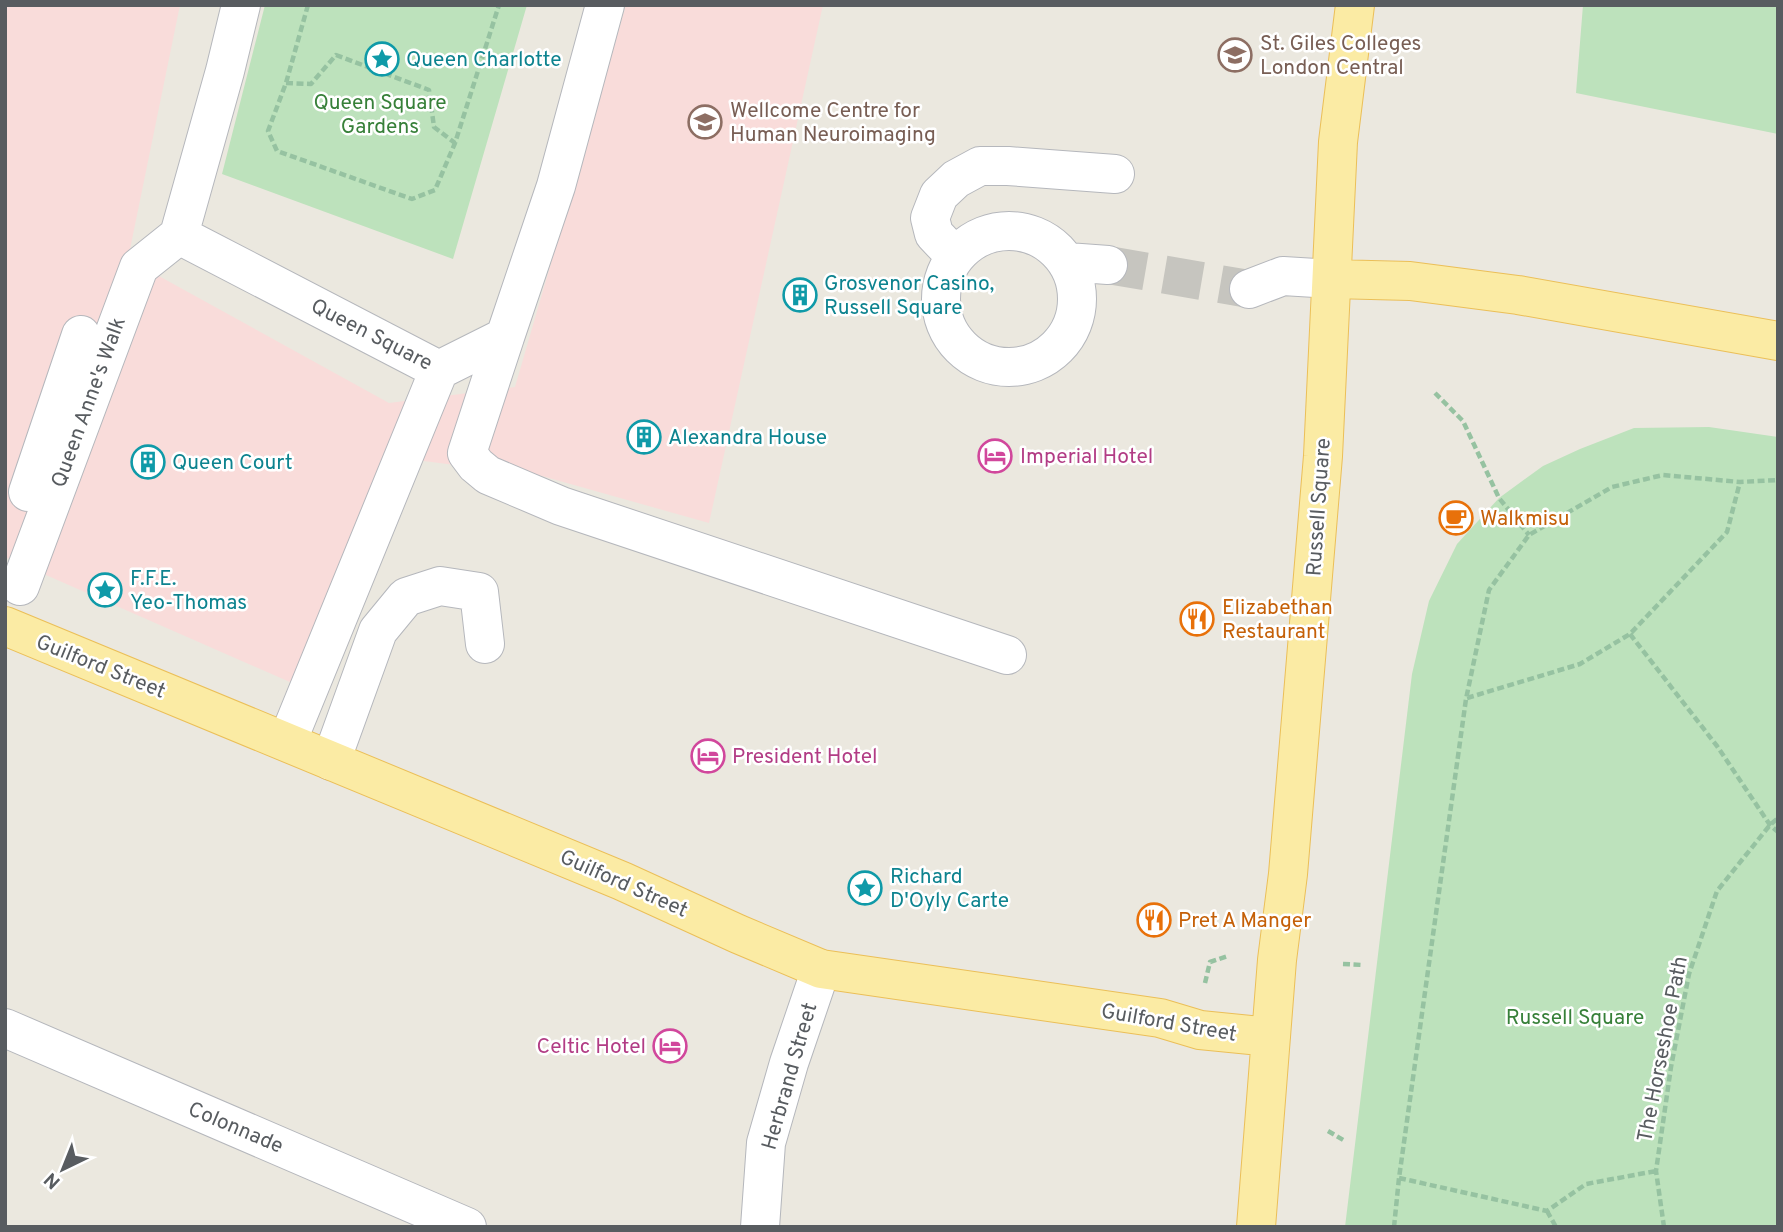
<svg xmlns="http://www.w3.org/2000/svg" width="1783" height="1232" font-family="Overpass,sans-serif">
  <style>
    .medical { fill: #f9dcda }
    .green { fill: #bde2bc }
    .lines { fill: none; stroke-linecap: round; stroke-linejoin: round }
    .minor-tunnel { stroke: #c6c5bf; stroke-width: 38; stroke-dasharray: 38 19; stroke-linecap: butt }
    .minor-casing { stroke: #b5b7bc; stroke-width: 40 }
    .major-casing { stroke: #ebbf58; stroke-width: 40 }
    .path { stroke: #96c2a1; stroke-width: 4.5; stroke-dasharray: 7 3.5; stroke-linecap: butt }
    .minor { stroke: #fff; stroke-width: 38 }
    .major { stroke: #fbeba4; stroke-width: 38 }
    .labels { text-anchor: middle; stroke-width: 5; stroke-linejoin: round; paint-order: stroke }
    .education-label { font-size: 21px; fill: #785e54; stroke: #fff; text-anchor: start }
    .culture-label { font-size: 21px; fill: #0d838f; stroke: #fff; text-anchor: start }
    .park-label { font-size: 21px; fill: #378039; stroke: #fff }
    .street-label { font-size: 21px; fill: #585c60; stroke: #fff }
    .hotel-label { font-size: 21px; fill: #b23c85; stroke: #fff; text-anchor: start }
    .food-label { font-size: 21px; fill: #c56008; stroke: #fff; text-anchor: start }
  </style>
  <rect width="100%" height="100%" fill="#ebe8df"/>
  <path class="medical" d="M5,5H180L128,259L389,403L515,387L626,5H823L709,523L542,476L400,458L299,686L5,557Z"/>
  <path class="green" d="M265,5H527L453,259L222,174Z
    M1583,5H1778V134L1576,93Z
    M1709,427L1778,437V1227H1345L1412,674L1429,601L1457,544L1499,498L1543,466L1580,449L1634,428Z"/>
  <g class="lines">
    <path class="minor-tunnel" d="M1108,265L1249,289"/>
    <defs>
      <path id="minor" d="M241,5L225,71L179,235L439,370L505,337L556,186L605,5
        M941 299a68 68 0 1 1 136 0a68 68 0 1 1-136 0Z
        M955,256L934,234L930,218L939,195L956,179L980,166H1008L1115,174
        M1067,262L1108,265
        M1249,289L1283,276L1332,279
        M505,337L467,453L476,465L488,475L561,506L1007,655
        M28,492L81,335
        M20,586L139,267L179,235
        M287,742L439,370
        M331,761L378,631L406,597L440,586L479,592L485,644
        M5,1028L467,1227
        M760,1227L766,1143L789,1063L821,969"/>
      <path id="major" d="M1332,279L1410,281L1518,295L1778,341
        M5,626L622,881L738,934L821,969L1160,1018L1200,1030L1271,1037
        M1256,1227L1277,960L1288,874L1323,456L1338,142L1355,5"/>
    </defs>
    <use href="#minor" class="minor-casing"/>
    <use href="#major" class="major-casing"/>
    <path class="path" d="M308,5L286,83L268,131L277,151L412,199L435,190L455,143L499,5
      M286,83L311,84L336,55L429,90L434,127L455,143
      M1435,393L1463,421L1499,498L1529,535
      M1630,634L1717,746L1770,825L1778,832
      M1467,698L1580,664L1630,634L1727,532L1740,482
      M1343,964L1363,965
      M1205,983L1210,962L1228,956
      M1328,1131L1345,1141
      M1399,1178L1547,1211L1586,1184L1656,1171
      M1547,1211L1556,1227
      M1394,1227L1399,1178L1466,699L1489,590L1529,535L1612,487L1663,475L1740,482L1778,480
      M1664,1227L1656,1171L1671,1067L1689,974L1717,891L1770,825L1778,818"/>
    <use href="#minor" class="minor"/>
    <use href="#major" class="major"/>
  </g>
  <defs>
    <symbol id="school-ring" viewBox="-11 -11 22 22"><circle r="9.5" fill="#fff" stroke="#8d6e63" stroke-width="1.5"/><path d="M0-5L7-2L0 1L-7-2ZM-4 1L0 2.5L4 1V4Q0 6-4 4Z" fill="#8d6e63"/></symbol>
    <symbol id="sight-ring" viewBox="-11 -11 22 22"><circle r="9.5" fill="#fff" stroke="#0f9aa8" stroke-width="1.5"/><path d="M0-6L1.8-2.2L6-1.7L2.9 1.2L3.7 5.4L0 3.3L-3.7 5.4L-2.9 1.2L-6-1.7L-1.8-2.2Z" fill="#0f9aa8"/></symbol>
    <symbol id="university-ring" viewBox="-11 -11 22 22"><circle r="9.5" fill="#fff" stroke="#8d6e63" stroke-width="1.5"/><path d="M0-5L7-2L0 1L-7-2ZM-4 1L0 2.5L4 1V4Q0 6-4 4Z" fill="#8d6e63"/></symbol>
    <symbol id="building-ring" viewBox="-11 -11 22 22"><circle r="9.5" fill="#fff" stroke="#0f9aa8" stroke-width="1.5"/><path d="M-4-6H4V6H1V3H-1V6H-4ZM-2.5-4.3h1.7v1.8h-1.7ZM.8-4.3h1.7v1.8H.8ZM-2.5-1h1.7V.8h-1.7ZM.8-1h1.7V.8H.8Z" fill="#0f9aa8"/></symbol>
    <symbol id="hotel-ring" viewBox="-11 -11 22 22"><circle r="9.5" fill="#fff" stroke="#d1479c" stroke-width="1.5"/><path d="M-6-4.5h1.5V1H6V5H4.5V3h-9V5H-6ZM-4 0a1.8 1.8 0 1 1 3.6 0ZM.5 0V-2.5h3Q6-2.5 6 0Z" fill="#d1479c"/></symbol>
    <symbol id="cafe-ring" viewBox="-11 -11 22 22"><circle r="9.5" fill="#fff" stroke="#e8710a" stroke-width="1.5"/><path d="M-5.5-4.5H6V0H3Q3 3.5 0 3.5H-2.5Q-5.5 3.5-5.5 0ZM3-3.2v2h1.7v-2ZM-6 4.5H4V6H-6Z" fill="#e8710a"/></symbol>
    <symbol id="restaurant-ring" viewBox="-11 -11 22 22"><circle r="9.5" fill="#fff" stroke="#e8710a" stroke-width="1.5"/><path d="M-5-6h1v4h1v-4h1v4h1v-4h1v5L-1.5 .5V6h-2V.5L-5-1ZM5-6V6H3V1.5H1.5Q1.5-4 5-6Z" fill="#e8710a"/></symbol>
  </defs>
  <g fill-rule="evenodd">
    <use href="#school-ring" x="1216" y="36" width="38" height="38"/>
    <use href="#sight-ring" x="363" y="40" width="38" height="38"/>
    <use href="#university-ring" x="686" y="103" width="38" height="38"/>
    <use href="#building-ring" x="781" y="276" width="38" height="38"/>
    <use href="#building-ring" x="625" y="418" width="38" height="38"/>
    <use href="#hotel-ring" x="976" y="437" width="38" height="38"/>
    <use href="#building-ring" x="129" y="443" width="38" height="38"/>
    <use href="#cafe-ring" x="1437" y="499" width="38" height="38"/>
    <use href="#sight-ring" x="86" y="571" width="38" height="38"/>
    <use href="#restaurant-ring" x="1178" y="600" width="38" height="38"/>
    <use href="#hotel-ring" x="689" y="737" width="38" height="38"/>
    <use href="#sight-ring" x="846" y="869" width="38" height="38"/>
    <use href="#restaurant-ring" x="1135" y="901" width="38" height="38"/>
    <use href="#hotel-ring" x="651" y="1027" width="38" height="38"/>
  </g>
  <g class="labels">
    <g class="education-label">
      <text x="1260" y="50">St. Giles Colleges<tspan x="1260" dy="24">London Central</tspan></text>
      <text x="730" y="117">Wellcome Centre for<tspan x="730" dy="24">Human Neuroimaging</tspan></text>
    </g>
    <g class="culture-label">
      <text x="406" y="66">Queen Charlotte</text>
      <text x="824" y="290">Grosvenor Casino,<tspan x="824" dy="24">Russell Square</tspan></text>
      <text x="668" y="444">Alexandra House</text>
      <text x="172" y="469">Queen Court</text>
      <text x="130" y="585">F.F.E.<tspan x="130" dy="24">Yeo-Thomas</tspan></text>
      <text x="890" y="883">Richard<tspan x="890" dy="24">D'Oyly Carte</tspan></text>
    </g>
    <g class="park-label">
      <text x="380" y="109">Queen Square<tspan x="380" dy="24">Gardens</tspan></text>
      <text x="1575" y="1024">Russell Square</text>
    </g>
    <g class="street-label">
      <text transform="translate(372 334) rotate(27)" y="7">Queen Square</text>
      <text transform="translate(88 402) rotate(-70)" y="7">Queen Anne's Walk</text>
      <text transform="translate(1318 507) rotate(-86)" y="7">Russell Square</text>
      <text transform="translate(101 666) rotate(22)" y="7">Guilford Street</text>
      <text transform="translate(624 883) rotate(24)" y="7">Guilford Street</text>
      <text transform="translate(1169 1022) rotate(10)" y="7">Guilford Street</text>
      <text transform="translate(1662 1049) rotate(-79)" y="7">The Horseshoe Path</text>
      <text transform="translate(789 1076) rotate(-74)" y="7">Herbrand Street</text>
      <text transform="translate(236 1127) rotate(23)" y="7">Colonnade</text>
    </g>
    <g class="hotel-label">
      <text x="1020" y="463">Imperial Hotel</text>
      <text x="732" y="763">President Hotel</text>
      <text x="646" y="1053" text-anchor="end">Celtic Hotel</text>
    </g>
    <g class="food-label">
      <text x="1480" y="525">Walkmisu</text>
      <text x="1222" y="614">Elizabethan<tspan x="1222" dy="24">Restaurant</tspan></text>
      <text x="1178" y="927">Pret A Manger</text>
    </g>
  </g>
  <rect width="1783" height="1232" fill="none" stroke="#585c60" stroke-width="14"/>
  <g transform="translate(63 1169) rotate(223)" stroke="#ffffff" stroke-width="5" paint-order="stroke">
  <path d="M0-5L12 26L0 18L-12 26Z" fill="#585c60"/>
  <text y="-10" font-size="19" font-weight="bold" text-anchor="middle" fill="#585c60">N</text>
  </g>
</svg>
